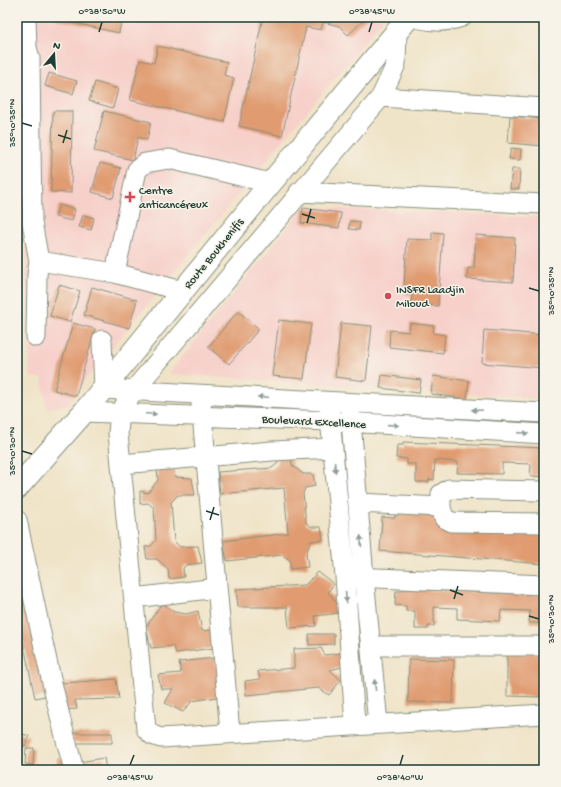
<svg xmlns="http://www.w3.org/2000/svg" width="561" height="787" font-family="'Gochi Hand',sans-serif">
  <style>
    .built { fill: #f7d0ca }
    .building { fill: #e09b71 }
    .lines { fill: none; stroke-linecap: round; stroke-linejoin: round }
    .minor-casing { stroke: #88907e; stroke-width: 21 }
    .major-casing { stroke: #88907e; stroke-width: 24 }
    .minor { stroke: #fff; stroke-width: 19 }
    .major { stroke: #fff; stroke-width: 22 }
    .oneway { fill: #8f9e9a }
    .ticks { fill: none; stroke: #1f3d34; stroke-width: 1.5 }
    .poi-dot { fill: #d1495b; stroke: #f7f3e8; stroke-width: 1.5 }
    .labels { text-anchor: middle; stroke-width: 3; stroke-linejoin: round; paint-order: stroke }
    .poi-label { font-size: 12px; fill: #1f3d34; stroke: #f7f3e8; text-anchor: start }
    .street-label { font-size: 12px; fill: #1f3d34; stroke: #f7f3e8 }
    .neatline { fill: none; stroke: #1f3d34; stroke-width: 1.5 }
    .ticks-label { font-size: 10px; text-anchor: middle; fill: #1f3d34 }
  </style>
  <rect width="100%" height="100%" fill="#f7f3e8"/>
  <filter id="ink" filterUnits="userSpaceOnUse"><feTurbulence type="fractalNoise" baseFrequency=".025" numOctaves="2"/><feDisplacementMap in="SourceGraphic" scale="8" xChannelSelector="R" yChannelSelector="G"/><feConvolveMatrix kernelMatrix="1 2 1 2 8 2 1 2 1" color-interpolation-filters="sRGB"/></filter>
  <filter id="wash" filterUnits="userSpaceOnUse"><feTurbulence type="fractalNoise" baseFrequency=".012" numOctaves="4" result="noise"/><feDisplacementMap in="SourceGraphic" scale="16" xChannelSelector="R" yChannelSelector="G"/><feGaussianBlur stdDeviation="0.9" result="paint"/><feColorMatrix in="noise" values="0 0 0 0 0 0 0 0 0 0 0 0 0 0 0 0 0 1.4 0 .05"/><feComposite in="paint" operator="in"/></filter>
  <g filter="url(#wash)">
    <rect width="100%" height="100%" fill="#f0e4c8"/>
    <path class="built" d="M18,17H385L86,379L68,404L47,409L42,378L30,377Z
      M304,207L544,217V399L168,374Z"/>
    <g id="blocks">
      <path class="building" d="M57,17H122L119,33L56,19Z
        M263,17H367L348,35L339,26L323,22L321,30L306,27L282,136L239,126Z
        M158,46L227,62L224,75L234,78L224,122L130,100L140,60L154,63Z
        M49,73L77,81L73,94L45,86Z
        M95,82L118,89L113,108L89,101Z
        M53,111H72L71,193L51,192Z
        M104,111L151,122L147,140L138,137L133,160L94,151Z
        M510,116L544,119V146L508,143Z
        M511,148L521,149L520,160L509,159Z
        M100,163L121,168L113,198L92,192Z
        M512,169H520L519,189H510Z
        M59,205L75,209L72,221L55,217Z
        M303,208L341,213L339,228L301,223Z
        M83,215L94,218L91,230L79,227Z
        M350,221L360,222L359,230L349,229Z
        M432,232L443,233L438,306L411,304L412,294H405V285H404L407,239L432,240Z
        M476,235L515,238L513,282L467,279L468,268H474Z
        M59,285L80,291L70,322L50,316Z
        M92,287L137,300L129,328L84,315Z
        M238,311L259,329L229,364L208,347Z
        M279,320L311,324L304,379L272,376Z
        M73,323L95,329L76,396L54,390Z
        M341,323L372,326L366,381L335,377Z
        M410,323L434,326L433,333L445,335L443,353L389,347L390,330L409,332Z
        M484,330L544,335V368L482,363Z
        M382,375L421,380L419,393L380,388Z
        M433,376L469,381L467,399L431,394Z
        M403,442L544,448V477L530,476L531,464L502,463V474L457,473L458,462L435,460L434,480L429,479V482H416V464H407V459L396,458L397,445H403Z
        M277,456H291L292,465L303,474H313L315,486L305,488L303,493L306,523L312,527H321L323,540L311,541L306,554L308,567L290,569V560L282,555L227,561L223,541L288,533L284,488L220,494L218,472L272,468L278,463Z
        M173,467L175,477L192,478L195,495H178L171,502L174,541L180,547L198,546L202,563L186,565L183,568L184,577L169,579L168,569L157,559H147L145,547L151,546L156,540L154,508L148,503L140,504V491L148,493L158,480L157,468Z
        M396,511L458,515L544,530V564L380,551L382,517L395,518Z
        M318,572L334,584L328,592L341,608L339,613L315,616L316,626L289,628L287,607H238L236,589L305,585Z
        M402,589L544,595V623H529L530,611L501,610L500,621L457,619V608L434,607V626H428V629H415V611H406V606L395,605L396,591H402Z
        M30,596L50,695L35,698L17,613V597Z
        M162,603L174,612L186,614L198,611L202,631L211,630L214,648L176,653L173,646L151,648L146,627Z
        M309,634H334V644L309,645Z
        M321,648L325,655L342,653V667L330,670L341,680L329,695L318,688L246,695L245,681L260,679L258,671L294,668V649Z
        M507,652L544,653V697L507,696Z
        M215,658L223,696L192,701L183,712L165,703L173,689H161L158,675L181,673L179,662Z
        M409,659L454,660L453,703L408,702Z
        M116,679L119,699L75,700L77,709L65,710L60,681L65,683Z
        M17,732L29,736L25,746L17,744Z
        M73,733H112V743H73Z
        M26,748H34L33,765L25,764Z
        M66,758L68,769L58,770L57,759Z
        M104,758L106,770H81L79,762Z"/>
    </g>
  </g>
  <g filter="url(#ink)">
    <use href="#blocks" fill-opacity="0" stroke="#88907e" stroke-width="1"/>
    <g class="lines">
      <defs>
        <path id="minor" d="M26,17L27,48L30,58L32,222L39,261L37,275L36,337
          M413,17C431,22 444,23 462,17
          M397,32L396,64L381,97L133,391L120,413L118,433L146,729L152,735L161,738L544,714
          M381,97L544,108
          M299,192L544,204
          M39,261L115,273L182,291
          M115,273L137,170L145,163L169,159L270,183
          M102,340L104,389L544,413
          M201,403L230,733
          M329,408L345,576L355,725
          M350,410L364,577L378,724
          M84,412L330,421L544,434
          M121,464L272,451L333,448
          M358,503L441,507V494L449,489L544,491
          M441,507L444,518L452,522L544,523
          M17,520C35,604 51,687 74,770
          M352,577L544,585
          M134,598L217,588
          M371,646H544"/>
        <path id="major" d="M17,488L84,412L260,196L409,17"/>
      </defs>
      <use href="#minor" class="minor-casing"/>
      <use href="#major" class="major-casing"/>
      <use href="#minor" class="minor"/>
      <use href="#major" class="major"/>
    </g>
    <defs><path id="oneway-solid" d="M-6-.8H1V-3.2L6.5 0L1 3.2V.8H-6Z"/></defs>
    <g class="oneway">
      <use href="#oneway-solid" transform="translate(263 397) rotate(-177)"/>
      <use href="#oneway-solid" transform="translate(477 410) rotate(-177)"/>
      <use href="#oneway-solid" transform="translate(151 414) rotate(2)"/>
      <use href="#oneway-solid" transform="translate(393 425) rotate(4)"/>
      <use href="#oneway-solid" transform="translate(523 433) rotate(4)"/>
      <use href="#oneway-solid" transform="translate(335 467) rotate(85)"/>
      <use href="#oneway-solid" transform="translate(361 541) rotate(-94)"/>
      <use href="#oneway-solid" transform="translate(346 597) rotate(86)"/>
      <use href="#oneway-solid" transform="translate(375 685) rotate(-96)"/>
    </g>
  </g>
  <path class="ticks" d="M99,32L102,22M369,32L372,22M22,123L32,126M58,135L71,139M63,143L67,130M302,214L315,218M307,223L311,209M529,288L539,291M22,451L32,454M206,511L219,515M210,520L214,507M450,590L463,595M454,599L458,586M529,616L539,619M130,765L134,755M400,765L403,755"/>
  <g class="poi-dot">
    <path d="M128 191h4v4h4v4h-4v4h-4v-4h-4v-4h4z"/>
    <circle cx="388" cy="296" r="4"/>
  </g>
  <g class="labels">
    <g class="poi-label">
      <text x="139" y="194">Centre<tspan x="139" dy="14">anticancéreux</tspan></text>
      <text x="396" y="293">INSFR Laadjin<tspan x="396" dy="14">Miloud</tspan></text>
    </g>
    <g class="street-label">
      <text transform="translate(213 253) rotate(-51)" y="4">Route Boukhenifis</text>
      <text transform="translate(314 421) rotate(3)" y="4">Boulevard Excellence</text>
    </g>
  </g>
  <rect width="561" height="787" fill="none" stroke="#f7f3e8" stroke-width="44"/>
  <g transform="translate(54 54) rotate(18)" stroke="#f7f3e8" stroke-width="3" paint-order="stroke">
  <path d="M0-3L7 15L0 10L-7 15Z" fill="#1f3d34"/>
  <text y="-6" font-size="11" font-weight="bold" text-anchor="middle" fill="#1f3d34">N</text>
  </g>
  <rect x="22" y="22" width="517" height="743" class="neatline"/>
  <g class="ticks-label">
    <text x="102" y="14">0°38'50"W</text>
    <text x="372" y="14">0°38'45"W</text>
    <text transform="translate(11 123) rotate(-90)" y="4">35°10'35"N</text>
    <text transform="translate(550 291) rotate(-90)" y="4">35°10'35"N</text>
    <text transform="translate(11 451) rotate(-90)" y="4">35°10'30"N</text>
    <text transform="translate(550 619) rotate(-90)" y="4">35°10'30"N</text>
    <text x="130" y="780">0°38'45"W</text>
    <text x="400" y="780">0°38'40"W</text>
  </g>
</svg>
